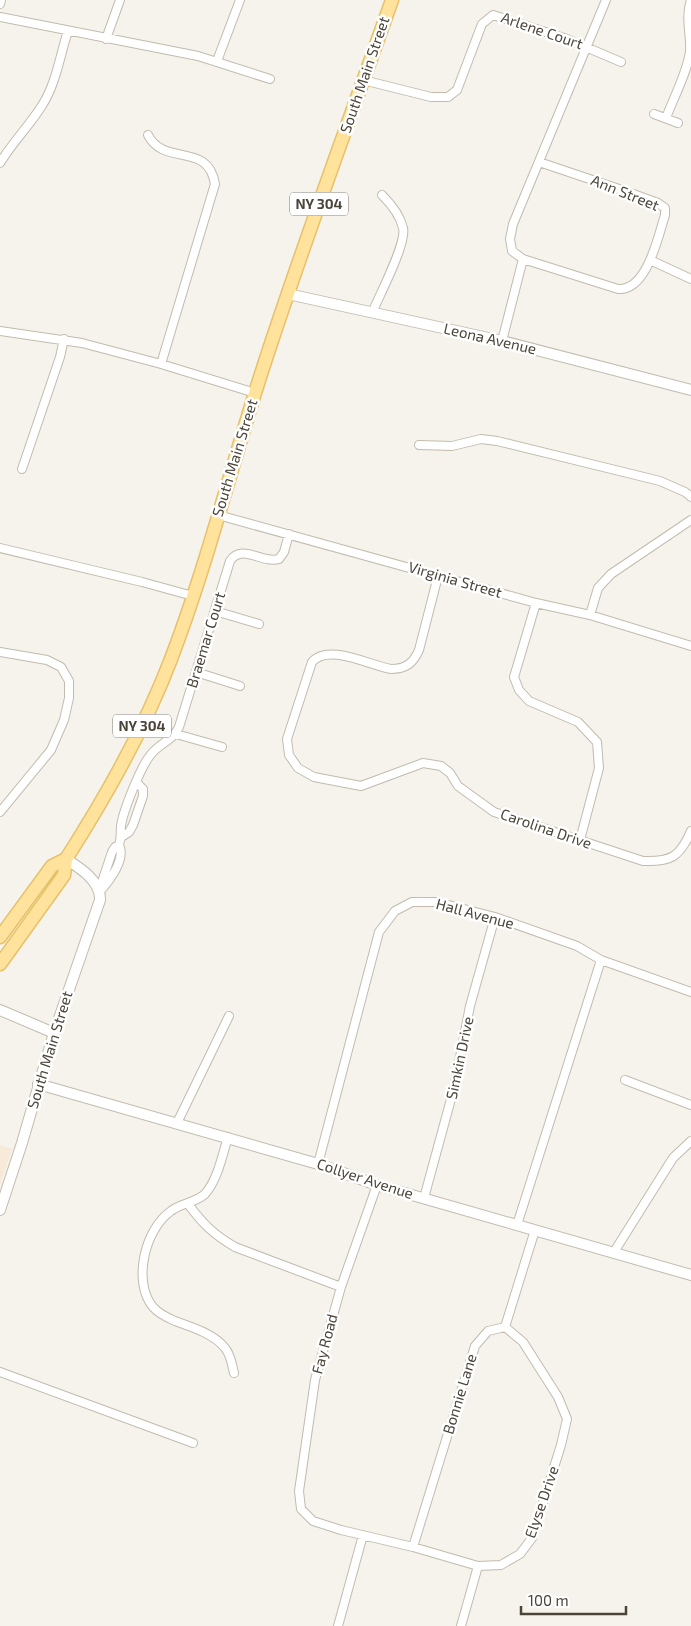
<svg xmlns="http://www.w3.org/2000/svg" width="691" height="1626" font-family="'Exo 2',sans-serif">
  <style>
    .commercial { fill: #f7ead8 }
    .lines { fill: none; stroke-linecap: round; stroke-linejoin: round }
    .minor-casing { stroke: #c2bbae; stroke-width: 10 }
    .tertiary-casing { stroke: #c2bbae; stroke-width: 12 }
    .primary-casing { stroke: #e6c16a; stroke-width: 15 }
    .minor { stroke: #fff; stroke-width: 8 }
    .tertiary { stroke: #fff; stroke-width: 10 }
    .primary { stroke: #ffe39c; stroke-width: 12 }
    .labels { text-anchor: middle; stroke-width: 5; stroke-linejoin: round; paint-order: stroke }
    .shield { fill: #fff; stroke: #817c74; stroke-width: 1 }
    .shield-label { font-size: 14px; font-weight: bold; fill: #4b4439 }
    .street-label { font-size: 15px; fill: #4b4439; stroke: #fff }
  </style>
  <rect width="100%" height="100%" fill="#f6f3ec"/>
  <path class="commercial" d="M0,1145L12,1149L0,1185Z"/>
  <g class="lines">
    <defs>
      <path id="minor" d="M0,4L1,0
        M0,17L198,56L270,79
        M106,39L120,0
        M217,61L240,0
        M363,80L431,97H448L457,90L482,24L493,15L567,39L621,62
        M654,114L678,123
        M666,118C673,99 688,71 690,51C691,33 685,18 691,0
        M148,135C164,167 208,141 215,184L161,364
        M539,162L625,191L658,203L665,208V215C658,237 647,291 618,289L523,259L512,251L510,239L513,224L606,0
        M0,163C12,143 29,126 41,107C56,85 60,55 68,31
        M650,260L691,279
        M372,313C379,296 407,243 403,228C400,215 391,204 382,195
        M0,331L82,343L161,364L255,393
        M502,341L523,259
        M419,445L452,446L481,439L497,441L660,481L685,492L691,497
        M22,469L60,357L64,339
        M218,515L536,603L590,615L691,646
        M0,548L142,582L193,596
        M438,576L419,650C413,664 405,669 391,669C369,665 328,643 312,662L287,739L289,755L298,768L314,777L361,786L423,763L441,766L450,773L458,786L494,812L643,861C671,862 680,857 691,831
        M536,603L514,677L519,690L529,701L578,722L597,742L599,768L580,840
        M215,611L259,624
        M590,615L598,588L611,574L691,520
        M0,652L47,660L61,667L69,681V698L64,720L51,750L0,812
        M196,672L240,686
        M176,734L222,747
        M123,836L129,832L133,825L143,796V789L137,783
        M101,890C110,880 126,859 119,845
        M99,891L112,852L115,847L119,845C122,836 120,834 121,826C123,811 140,769 149,757C157,744 173,741 179,727L230,561C242,543 262,564 279,559L284,552L289,534
        M625,1080L691,1105
        M177,1123L229,1016
        M228,1137C222,1156 218,1179 205,1194C195,1203 181,1203 171,1211C145,1229 132,1282 153,1307C158,1313 168,1318 175,1321C192,1327 214,1334 225,1348C231,1355 232,1365 234,1373
        M318,1164L379,932L395,911L412,902H437L495,917L577,946L601,960L691,992
        M377,1185L341,1287L315,1380L299,1491L301,1509L313,1521L341,1530L413,1547L478,1566L501,1565L520,1554L532,1538L561,1445L567,1419L558,1397L523,1342L505,1327
        M424,1198L454,1088L470,1006L495,917
        M188,1204C203,1224 213,1234 235,1247L341,1287
        M517,1225L601,960
        M614,1252L673,1158L691,1141
        M505,1327L535,1230
        M0,1372L193,1443
        M413,1547L475,1346L488,1331L505,1327
        M338,1626L363,1535
        M461,1626L478,1566"/>
      <path id="tertiary" d="M288,294L502,341L691,390
        M0,1010L54,1033
        M38,1084L318,1164L377,1185L691,1275
        M0,1210L22,1143L54,1033L100,900C101,881 80,868 66,859"/>
      <path id="primary" d="M66,859C107,795 144,730 171,659C207,565 231,467 262,371C302,247 348,124 392,0
        M0,937L52,866L66,859
        M0,964L64,875L66,859"/>
    </defs>
    <use href="#minor" class="minor-casing"/>
    <use href="#tertiary" class="tertiary-casing"/>
    <use href="#primary" class="primary-casing"/>
    <use href="#minor" class="minor"/>
    <use href="#tertiary" class="tertiary"/>
    <use href="#primary" class="primary"/>
  </g>
  <g class="labels">
    <g class="shield">
      <rect x="290" y="192.5" width="58" height="23" rx="4"/>
      <rect x="113" y="714.5" width="58" height="23" rx="4"/>
    </g>
    <g class="shield-label">
      <text x="319" y="209">NY 304</text>
      <text x="142" y="731">NY 304</text>
    </g>
    <g class="street-label">
      <text transform="translate(542 31) rotate(19)" y="5">Arlene Court</text>
      <text transform="translate(365 75) rotate(-71)" y="5">South Main Street</text>
      <text transform="translate(625 193) rotate(22)" y="5">Ann Street</text>
      <text transform="translate(490 339) rotate(13)" y="5">Leona Avenue</text>
      <text transform="translate(235 458) rotate(-73)" y="5">South Main Street</text>
      <text transform="translate(455 580) rotate(16)" y="5">Virginia Street</text>
      <text transform="translate(206 640) rotate(-73)" y="5">Braemar Court</text>
      <text transform="translate(546 829) rotate(19)" y="5">Carolina Drive</text>
      <text transform="translate(475 914) rotate(15)" y="5">Hall Avenue</text>
      <text transform="translate(50 1050) rotate(-73)" y="5">South Main Street</text>
      <text transform="translate(460 1058) rotate(-78)" y="5">Simkin Drive</text>
      <text transform="translate(365 1179) rotate(18)" y="5">Collyer Avenue</text>
      <text transform="translate(325 1344) rotate(-75)" y="5">Fay Road</text>
      <text transform="translate(460 1394) rotate(-73)" y="5">Bonnie Lane</text>
      <text transform="translate(542 1502) rotate(-71)" y="5">Elyse Drive</text>
    </g>
  </g>
  <path d="M521 1606v8h105v-8" fill="none" stroke="#4b4439" stroke-width="2.5"/>
  <text x="528" y="1606" font-size="15" fill="#4b4439" stroke="#ffffff" stroke-width="4" paint-order="stroke">100 m</text>
</svg>
